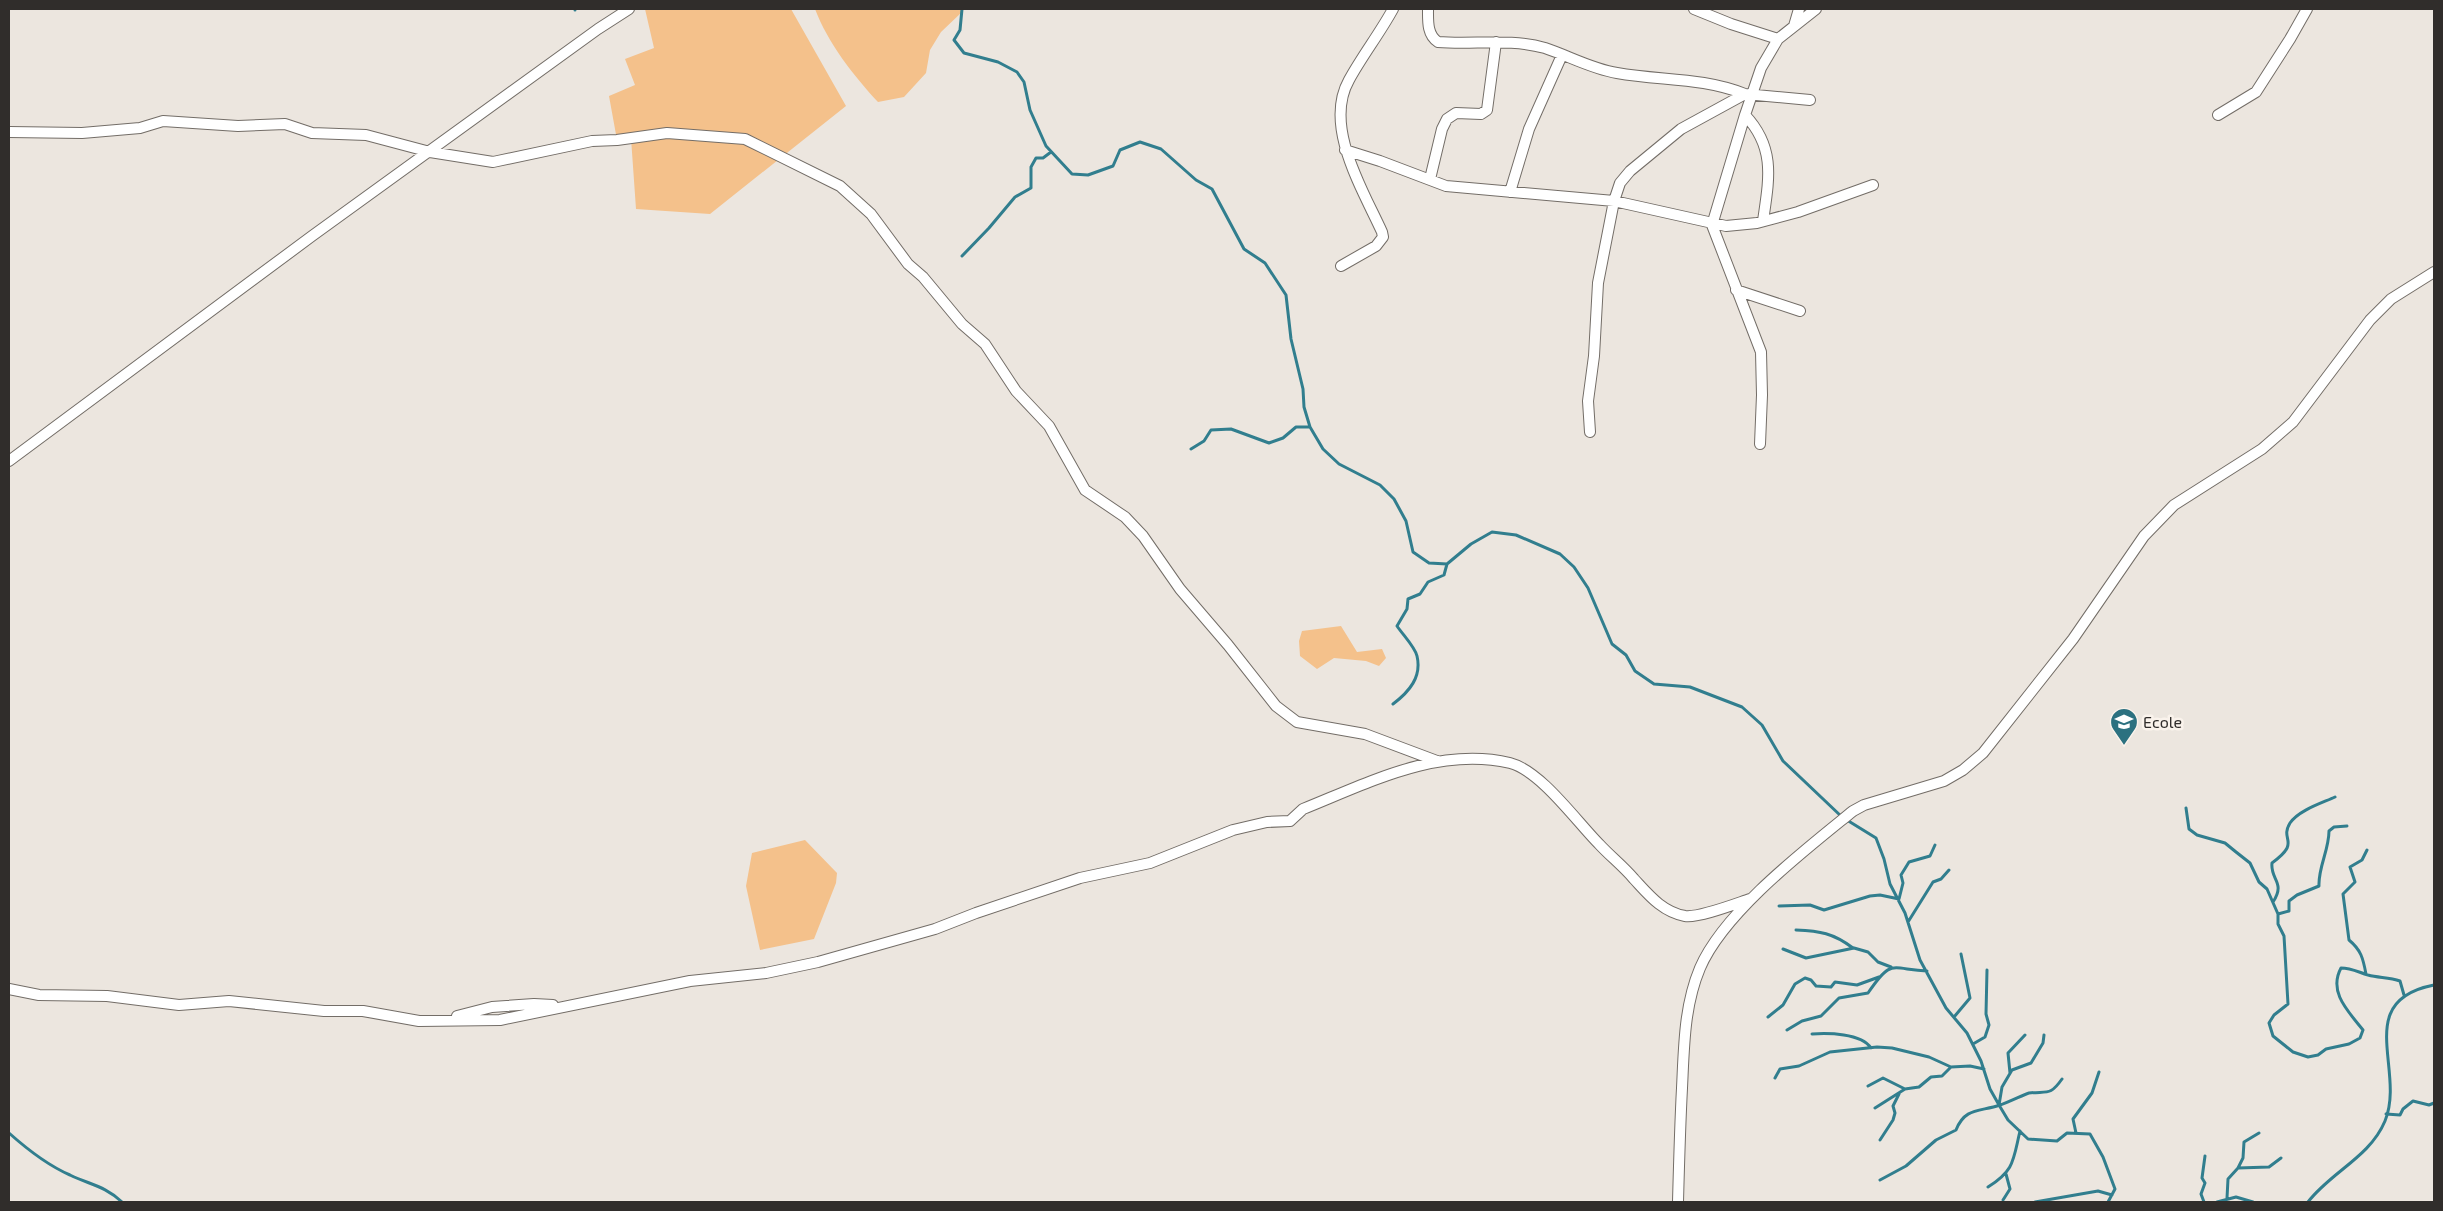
<svg xmlns="http://www.w3.org/2000/svg" width="2443" height="1211" font-family="'Exo 2',sans-serif">
  <style>
    .green { fill: #f4c18b }
    .lines { fill: none; stroke-linecap: round; stroke-linejoin: round }
    .stream { stroke: #317e8e; stroke-width: 3 }
    .minor-casing { stroke: #736d67; stroke-width: 12 }
    .minor { stroke: #fff; stroke-width: 10 }
    .labels { text-anchor: middle; stroke-width: 5; stroke-linejoin: round; paint-order: stroke }
    .poi-label { font-size: 16px; fill: #302d2b; stroke: #faf3ec; text-anchor: start }
  </style>
  <rect width="100%" height="100%" fill="#ece6df"/>
  <path class="green" d="M645,9H791L846,106L710,214L636,209L631,138L617,140L609,96L635,85L625,59L654,48Z
    M815,9H962V12L941,32L930,50L926,73L904,97L878,102C853,75 828,43 815,9Z
    M1341,626L1357,652L1382,649L1386,658L1379,666L1366,661L1334,658L1317,669L1300,656L1299,641L1302,631Z
    M805,840L837,873L836,883L814,939L760,950L746,886L752,853Z"/>
  <g class="lines">
    <path class="stream" d="M962,9L960,30L954,40L964,53L998,62L1017,72L1024,82L1030,110L1046,146L1072,174L1088,175L1113,166L1120,150L1140,142L1161,149L1196,180L1212,189L1244,249L1265,263L1286,295L1291,339L1303,389L1304,407L1310,427L1323,449L1339,464L1380,485L1394,499L1406,521L1413,552L1429,563L1447,564L1471,544L1492,532L1516,535L1560,554L1574,567L1588,588L1612,644L1626,655L1635,671L1654,684L1690,687L1742,707L1762,725L1783,761L1842,817L1876,838L1884,859L1890,884L1905,913L1920,960L1946,1008L1967,1033L1981,1061L1990,1089L1999,1105L2008,1120L2028,1139L2057,1141L2067,1133L2090,1134L2103,1157L2115,1189L2108,1202
      M575,10V9
      M962,256L989,228L1015,197L1031,188V167L1036,158H1043L1051,152
      M1191,449L1204,441L1211,430L1231,429L1269,443L1283,438L1296,427H1310
      M1393,704C1409,692 1422,677 1417,656C1415,647 1403,635 1397,626L1407,609L1408,599L1420,594L1428,582L1444,575L1447,564
      M2186,808L2189,829L2197,835L2225,843L2236,852L2250,863L2259,882L2267,889L2278,914V924L2284,936L2288,1004L2274,1015L2269,1023L2273,1036L2293,1052L2308,1057L2318,1055L2326,1049L2349,1044L2360,1038L2363,1030C2348,1011 2328,992 2341,968C2351,968 2358,972 2368,975C2379,978 2389,977 2400,981L2404,995
      M2273,902C2286,882 2270,880 2272,863C2302,841 2279,841 2290,823C2299,810 2322,803 2335,797
      M1779,906L1810,905L1824,910L1870,896L1880,895L1899,899L1903,883L1901,875L1909,862L1930,856L1935,845
      M2278,914L2289,911V901L2297,895L2319,886C2318,868 2329,850 2329,831L2334,827L2347,826
      M1908,922L1933,882L1941,879L1949,870
      M1796,930C1820,931 1833,933 1853,948
      M1783,949L1806,958L1854,948L1868,952L1878,962L1891,967
      M2366,974C2363,958 2361,950 2349,940L2343,894L2355,882L2350,867L2362,860L2367,850
      M1768,1017L1783,1005L1795,984L1805,978L1811,980L1816,986L1831,987L1835,982L1857,985L1879,977
      M1954,1017L1970,998L1961,954
      M1787,1030L1802,1021L1821,1016L1839,998L1868,993C1892,958 1890,969 1927,971
      M1812,1034C1828,1033 1861,1033 1871,1048
      M1973,1044L1985,1037L1989,1025L1986,1014L1987,970
      M2010,1073L2008,1053L2025,1035
      M1775,1078L1780,1069L1799,1066L1830,1052L1877,1047L1892,1048L1929,1057L1951,1067L1970,1066L1984,1069
      M1868,1086L1883,1078L1905,1089
      M1999,1105L2002,1087L2012,1070L2031,1063L2043,1043L2044,1035
      M1875,1108L1905,1089L1919,1087L1931,1077L1942,1076L1951,1067
      M2386,1114L2400,1115L2403,1109L2413,1101L2429,1105L2434,1103
      M9,1133C28,1150 47,1165 70,1175C91,1185 105,1186 122,1202
      M2076,1133L2073,1119L2092,1093L2099,1072
      M1880,1140L1893,1120L1895,1113L1893,1106L1899,1094
      M2238,1168L2243,1158L2244,1142L2259,1133
      M1880,1180L1906,1166L1936,1140L1956,1130C1965,1107 1980,1112 2000,1105C2007,1103 2025,1094 2029,1093C2048,1091 2050,1096 2062,1079
      M1988,1187C2015,1170 2013,1160 2020,1131
      M2227,1198L2228,1179L2238,1168L2269,1167L2281,1158
      M2003,1200L2010,1189L2006,1174
      M2035,1202L2098,1191L2112,1195
      M2204,1202L2201,1194L2205,1183L2202,1178L2205,1156
      M2217,1202L2236,1197L2253,1202
      M2308,1202C2331,1172 2370,1157 2385,1121C2406,1070 2352,1001 2434,985"/>
    <defs>
      <path id="minor" d="M1428,9C1428,21 1427,35 1438,42C1473,45 1510,38 1545,48C1569,56 1592,69 1617,73C1662,81 1701,77 1745,94
        M1694,9L1731,24L1778,39
        M1794,26L1799,9
        M1745,115C1776,148 1769,179 1763,221
        M2218,115L2256,92L2290,39L2307,9
        M9,132L82,133L140,128L163,121L238,126L285,124L312,133L366,135L430,152L493,162L592,141L617,140L667,133L745,139L840,186L871,214L908,264L923,277L962,324L985,344L1016,391L1049,426L1085,490L1125,517L1143,536L1180,589L1228,645L1276,706L1297,722L1365,734L1437,761
        M1345,150L1380,161L1446,186L1614,201L1726,226L1757,223L1798,212L1873,185
        M1430,179L1442,129L1447,119L1456,113L1481,114L1487,110L1496,42
        M1510,192L1529,129L1562,55
        M1341,266L1376,246L1383,237L1382,232C1363,190 1323,126 1349,80C1362,56 1380,33 1393,9
        M1736,290L1800,311
        M1590,432L1588,401L1594,356L1598,283L1614,201L1620,183L1630,171L1681,129L1745,94L1810,100
        M1760,444L1762,395L1761,352L1712,225L1745,115L1761,68L1778,39L1816,9
        M9,461L312,236L598,29L629,9
        M9,989L39,995L107,996L179,1005L229,1001L324,1011H363L419,1021L500,1020L690,981L766,973L818,962L935,929L976,913L1080,878L1150,863L1233,830L1267,822L1290,821L1303,809C1368,783 1438,746 1510,763C1541,771 1577,822 1599,844C1610,856 1623,866 1634,879C1648,894 1662,912 1685,916C1699,918 1735,904 1750,899
        M457,1016L492,1007L534,1004L553,1005
        M1678,1202C1679,1164 1680,1126 1682,1088C1684,1047 1684,1006 1700,968C1724,912 1805,850 1853,811L1864,805L1944,781L1963,770L1983,753L2073,639L2144,536L2174,505L2262,449L2293,422L2370,320L2391,299L2434,272"/>
    </defs>
    <use href="#minor" class="minor-casing"/>
    <use href="#minor" class="minor"/>
  </g>
  <defs>
    <symbol id="school-pin" viewBox="-11 -11 22 30"><path d="M0 17L-7.5 6A9.5 9.5 0 1 1 7.5 6Z" fill="#2c7180" stroke="#faf3ec"/><path d="M0-5L7-2L0 1L-7-2ZM-4 1L0 2.5L4 1V4Q0 6-4 4Z" fill="#fff"/></symbol>
  </defs>
  <g fill-rule="evenodd">
    <use href="#school-pin" x="2108" y="706" width="32" height="43"/>
  </g>
  <g class="labels">
    <g class="poi-label">
      <text x="2143" y="728">Ecole</text>
    </g>
  </g>
  <rect width="2443" height="1211" fill="none" stroke="#302d2b" stroke-width="20"/>
</svg>
